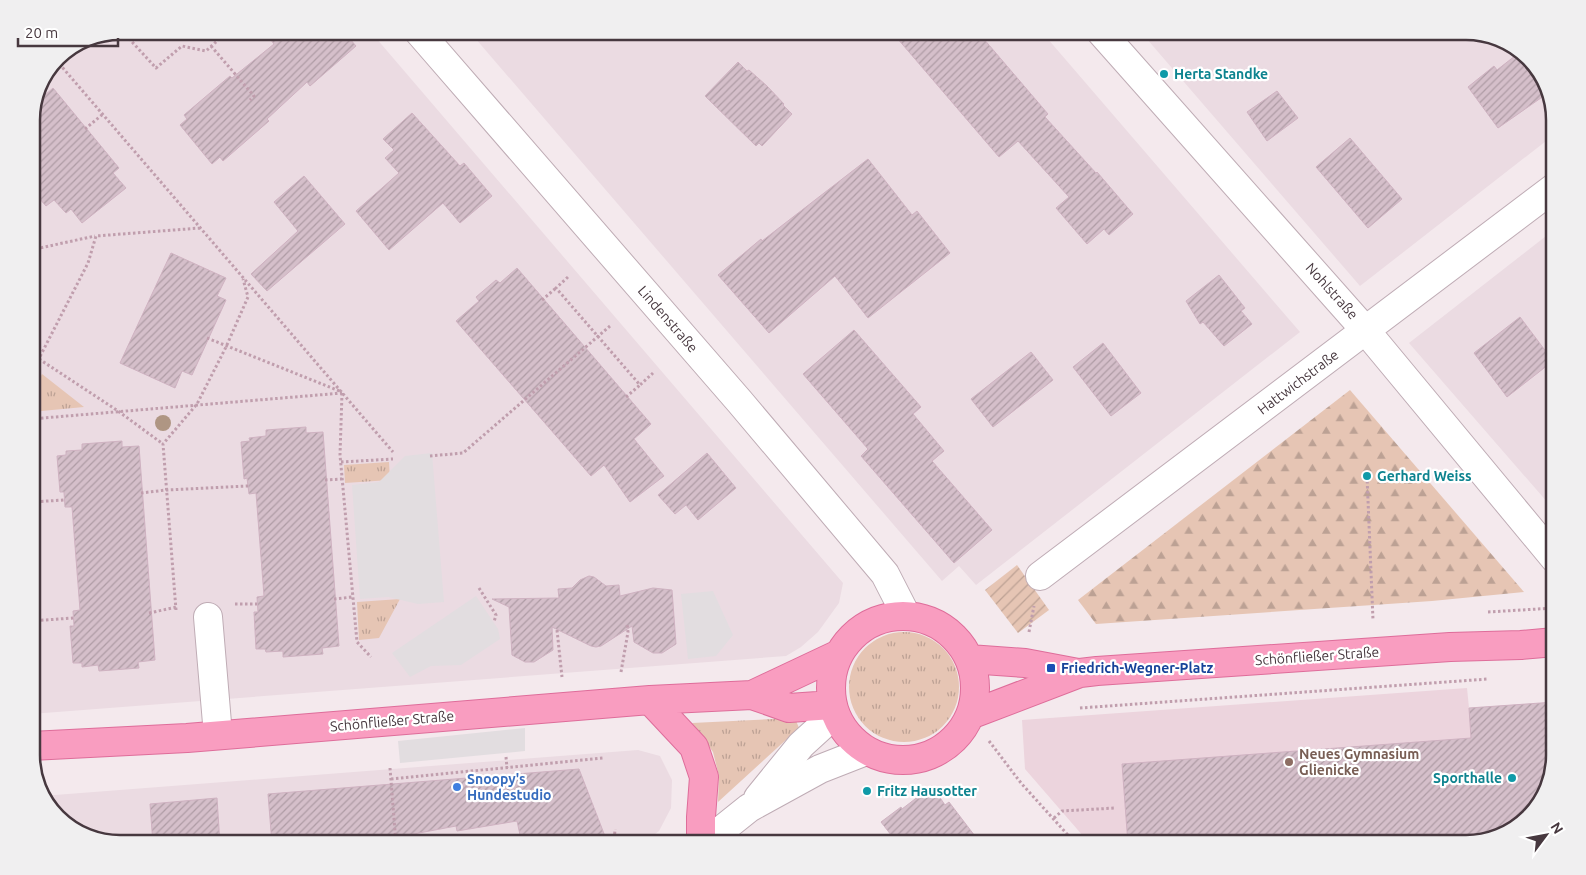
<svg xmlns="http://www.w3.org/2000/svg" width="1586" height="875" font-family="Ubuntu,sans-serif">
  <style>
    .residential { fill: #ebdbe2 }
    .education { fill: #ecd4dd }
    .grass { fill: url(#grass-tufts) }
    .forest { fill: url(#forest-firs) }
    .garden { fill: url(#garden-furrows) }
    .parking { fill: #e2dde0 }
    .building { fill: url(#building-hatch); stroke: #cfb2c1 }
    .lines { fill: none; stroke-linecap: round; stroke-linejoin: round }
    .minor-casing { stroke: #bfacb5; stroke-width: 30 }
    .major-casing { stroke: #de6d9a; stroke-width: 30 }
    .path { stroke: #c09ead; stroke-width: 3; stroke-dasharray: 2.5 2.5; stroke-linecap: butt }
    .minor { stroke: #fff; stroke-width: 28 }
    .major { stroke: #f99dc0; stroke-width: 28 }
    .tree { fill: #af9683 }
    .culture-dot { fill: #0f9aa8; stroke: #fff; stroke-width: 2 }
    .transit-dot { fill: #1a4fb4; stroke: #fff; stroke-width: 2 }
    .education-dot { fill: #8d6e63; stroke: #fff; stroke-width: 2 }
    .shop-dot { fill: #3f7fe0; stroke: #fff; stroke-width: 2 }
    .labels { text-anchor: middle; stroke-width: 4.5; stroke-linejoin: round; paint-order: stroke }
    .culture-label { font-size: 14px; font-weight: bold; fill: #0d838f; stroke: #fff; text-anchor: start }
    .street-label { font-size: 14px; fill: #47383f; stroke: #fff }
    .transit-label { font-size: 14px; font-weight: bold; fill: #164399; stroke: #fff; text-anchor: start }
    .education-label { font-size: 14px; font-weight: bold; fill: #785e54; stroke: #fff; text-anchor: start }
    .shop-label { font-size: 14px; font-weight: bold; fill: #366cbe; stroke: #fff; text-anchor: start }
    .rim { fill: none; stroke: #47383f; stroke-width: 2.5 }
  </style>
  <defs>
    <pattern id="grass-tufts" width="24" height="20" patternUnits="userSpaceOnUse" patternTransform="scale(1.25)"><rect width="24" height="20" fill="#e6c5b4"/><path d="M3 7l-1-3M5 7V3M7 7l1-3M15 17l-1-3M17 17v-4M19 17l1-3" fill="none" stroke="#bca194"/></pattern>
    <pattern id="forest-firs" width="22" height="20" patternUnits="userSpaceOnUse" patternTransform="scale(1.25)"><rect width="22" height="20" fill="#e6c5b4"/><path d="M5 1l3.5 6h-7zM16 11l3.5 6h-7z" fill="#bca194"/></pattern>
    <pattern id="garden-furrows" width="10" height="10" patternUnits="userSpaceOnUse" patternTransform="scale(1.25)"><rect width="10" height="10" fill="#e6c5b4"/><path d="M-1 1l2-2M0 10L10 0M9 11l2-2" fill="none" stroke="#bca194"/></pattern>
    <pattern id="building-hatch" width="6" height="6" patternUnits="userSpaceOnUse" patternTransform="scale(1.25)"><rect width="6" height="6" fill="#d5bfca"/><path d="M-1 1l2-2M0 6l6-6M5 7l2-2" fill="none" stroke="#af9ca5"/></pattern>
  </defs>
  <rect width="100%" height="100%" fill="#f4e9ed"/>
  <path class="residential" d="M119,31H370L843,583L839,603L818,632L801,647L786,656L31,714V114L57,57L86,38Z
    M469,31H1041L1300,332L976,585L959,566L942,581Z
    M1140,31H1467L1510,43L1540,71L1555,114V134L1360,286Z
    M1555,229V511L1409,343Z
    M638,750L660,756L672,780L671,808L659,831L642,844H120L76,832L43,800L42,796Z"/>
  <path class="education" d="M1467,688L1469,708L1555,702V756L1543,799L1511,832L1467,844H1090L1025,769L1022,720Z"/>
  <path class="grass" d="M42,374L84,407L31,412V396Z
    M389,462L390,480L345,483L344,465Z
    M400,599L379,638L359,640L357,602Z
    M849 687a55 55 0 1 1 110 0a55 55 0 1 1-110 0Z
    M795,718L799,728L718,802L719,776L713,752L692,723Z"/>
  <path class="forest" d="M1350,390L1524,592L1432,601L1096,624L1078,600Z"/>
  <path class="garden" d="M1017,565L1049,610L1018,633L985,590Z"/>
  <path class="parking" d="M432,453L444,602L418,604L388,597L360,599L352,485L379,482L405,456Z
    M713,591L733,635L716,656L688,659L681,594Z
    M476,596L498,629L500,639L461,665L431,666L410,677L392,653Z
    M525,728V751L400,763L398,741Z"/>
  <path class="building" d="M264,31H343L356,46L310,86L307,82L267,119L269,121L223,161L220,157L212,164L180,125L187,119L184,115L230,76L232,78L274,44Z
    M891,31H977L1048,114L1045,117L1096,173L1097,172L1133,214L1109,235L1104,229L1087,244L1056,208L1069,197L1018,141L999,157Z
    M1520,52L1540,71L1548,93L1498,128L1468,87L1494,66L1497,70Z
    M738,62L747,71L749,70L767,86L784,104L783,105L792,114L762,146L759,143L756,146L705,96Z
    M53,88L119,168L113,173L126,188L82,223L71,209L66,213L54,200L46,206L31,189V114L37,102Z
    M1277,91L1298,118L1267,141L1247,112Z
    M412,113L460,166L464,163L492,196L460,223L443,203L389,250L356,211L399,173L385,158L394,150L383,139Z
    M1350,138L1402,199L1368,228L1316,167Z
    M868,159L912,215L917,211L950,253L868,318L835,276L769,333L718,275L761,239L762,241Z
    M304,176L345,224L267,291L251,274L298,231L274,202Z
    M171,253L226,278L217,296L226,300L192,375L182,371L175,388L120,363Z
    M517,268L651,424L634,439L664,476L630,502L604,465L591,476L456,321L479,301L476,297L496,280L500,283Z
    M1219,275L1245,308L1241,311L1252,324L1224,346L1203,322L1200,324L1186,301Z
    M1520,317L1553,361L1507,397L1474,353Z
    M854,330L921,407L913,414L944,451L932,461L992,530L954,563L861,456L868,449L803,374Z
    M1103,343L1141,393L1111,416L1073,367Z
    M1031,352L1053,380L993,427L971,399Z
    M306,427V433L323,432L339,646L322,648L323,654L283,657V651L266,652L265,649H256L254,612H258L257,597L264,596L256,493L249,494L247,478L244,479L241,442L250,441L249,438L266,436V430Z
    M122,441V447L139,446L155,660L138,662L139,668L99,671L98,665L82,667V663H73L70,626H74L73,611L80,610L72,507H65L64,492H60L57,456L66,455V451L82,450V444Z
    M707,453L736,488L698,520L686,505L675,514L658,495Z
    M589,576L594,577L606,586L619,585L620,596L653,588L672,590L676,644L662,653H653L634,642L632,626L601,646L596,647L591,646L552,627L553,650L534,662H525L512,655L509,607L492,599L559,598L558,589L572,588L580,580Z
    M1555,702V756L1543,799L1511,832L1467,844H1128L1122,764L1471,738L1469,708Z
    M579,769L608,844H522L517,821L457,831L456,826L366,843L272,844L268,794Z
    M932,786L945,805L949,802L981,844H898L881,822L901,807L902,809Z
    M217,798L220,844H153L150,804Z"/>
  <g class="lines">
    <defs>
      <path id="minor" d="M418,31L740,402L885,574L906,615
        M1100,31L1366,331L1555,559
        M1040,576L1555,187
        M208,617L218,735
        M758,798L801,745L835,714
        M704,844L749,808L820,769L866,751"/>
      <path id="major" d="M831 688a72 72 0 1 1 144 0a72 72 0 1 1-144 0Z
        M969,659L1025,663L1078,673
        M752,695L789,708L832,705
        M650,700L694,747L704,777L701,817V844
        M970,715L1080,673L1097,671L1450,647L1521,645L1555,642
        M31,746L187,738L650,700L752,695L839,654"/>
    </defs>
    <use href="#minor" class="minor-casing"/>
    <use href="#major" class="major-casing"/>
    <path class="path" d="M122,31L156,68L182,46L206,51L228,31
      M211,46L254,96L250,100
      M56,60L393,452
      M85,129L103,114
      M31,250L95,236
      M568,277L556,288L640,385L653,373
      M542,300L556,288
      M207,338L342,392
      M39,359L118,411L163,444
      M31,374L88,263L96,236L200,228
      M342,393L340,455L357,642L371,657
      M626,397L640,385
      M31,419L342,393
      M430,456L463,453L610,326
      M341,462L393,459
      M1367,476L1373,620
      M325,480L342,479
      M141,493L166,490L248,486
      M31,502L64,500
      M479,588L496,615L494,622
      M334,599L352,597
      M235,604H257
      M176,610L163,444L197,404L226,347L248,297L243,279
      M1488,612L1555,608
      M149,613L177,607
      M31,621L73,618
      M557,630L562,677
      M1029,632L1034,606
      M621,672L628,632L627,624
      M1080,708L1488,679
      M989,741L1021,783L1076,844
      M506,757L507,768
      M390,768L396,844
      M391,779L603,758
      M1054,818L1062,811L1115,808
      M614,844L615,829"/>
    <use href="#minor" class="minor"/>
    <use href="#major" class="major"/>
  </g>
  <circle class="tree" cx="163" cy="423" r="8"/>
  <g class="culture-dot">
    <circle cx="1164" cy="74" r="5"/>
    <circle cx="1367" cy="476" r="5"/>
    <circle cx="1512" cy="778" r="5"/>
    <circle cx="867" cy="791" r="5"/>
  </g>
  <rect class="transit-dot" x="1046" y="663" width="10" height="10" rx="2.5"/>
  <circle class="education-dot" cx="1289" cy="762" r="5"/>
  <circle class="shop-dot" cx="457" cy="787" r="5"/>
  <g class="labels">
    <g class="culture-label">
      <text x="1174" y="79">Herta Standke</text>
      <text x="1377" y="481">Gerhard Weiss</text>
      <text x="1502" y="783" text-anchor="end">Sporthalle</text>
      <text x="877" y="796">Fritz Hausotter</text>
    </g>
    <g class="street-label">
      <text transform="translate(1332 291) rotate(48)" y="5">Nohlstraße</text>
      <text transform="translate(668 319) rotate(49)" y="5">Lindenstraße</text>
      <text transform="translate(1298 382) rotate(-37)" y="5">Hattwichstraße</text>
      <text transform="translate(1317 656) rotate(-4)" y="5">Schönfließer Straße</text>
      <text transform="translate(392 721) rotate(-5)" y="5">Schönfließer Straße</text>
    </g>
    <g class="transit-label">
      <text x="1061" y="673">Friedrich-Wegner-Platz</text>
    </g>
    <g class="education-label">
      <text x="1299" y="759">Neues Gymnasium<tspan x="1299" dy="16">Glienicke</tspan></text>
    </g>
    <g class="shop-label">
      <text x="467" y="784">Snoopy's<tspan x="467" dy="16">Hundestudio</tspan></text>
    </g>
  </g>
  <path d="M0 0H1586V875H0ZM120 40H1466A80 80 0 0 1 1546 120V755A80 80 0 0 1 1466 835H120A80 80 0 0 1 40 755V120A80 80 0 0 1 120 40Z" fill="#f0eff0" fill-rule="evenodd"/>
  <path class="rim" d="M120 40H1466A80 80 0 0 1 1546 120V755A80 80 0 0 1 1466 835H120A80 80 0 0 1 40 755V120A80 80 0 0 1 120 40Z"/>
  <g transform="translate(1546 835) rotate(58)" stroke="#ffffff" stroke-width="4" paint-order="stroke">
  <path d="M0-4L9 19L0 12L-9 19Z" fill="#47383f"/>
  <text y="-8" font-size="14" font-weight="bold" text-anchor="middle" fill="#47383f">N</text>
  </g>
  <path d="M18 38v8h100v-8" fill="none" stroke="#47383f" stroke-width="2.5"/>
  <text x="25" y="38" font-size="15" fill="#47383f" stroke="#ffffff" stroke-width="4" paint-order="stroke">20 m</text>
</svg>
